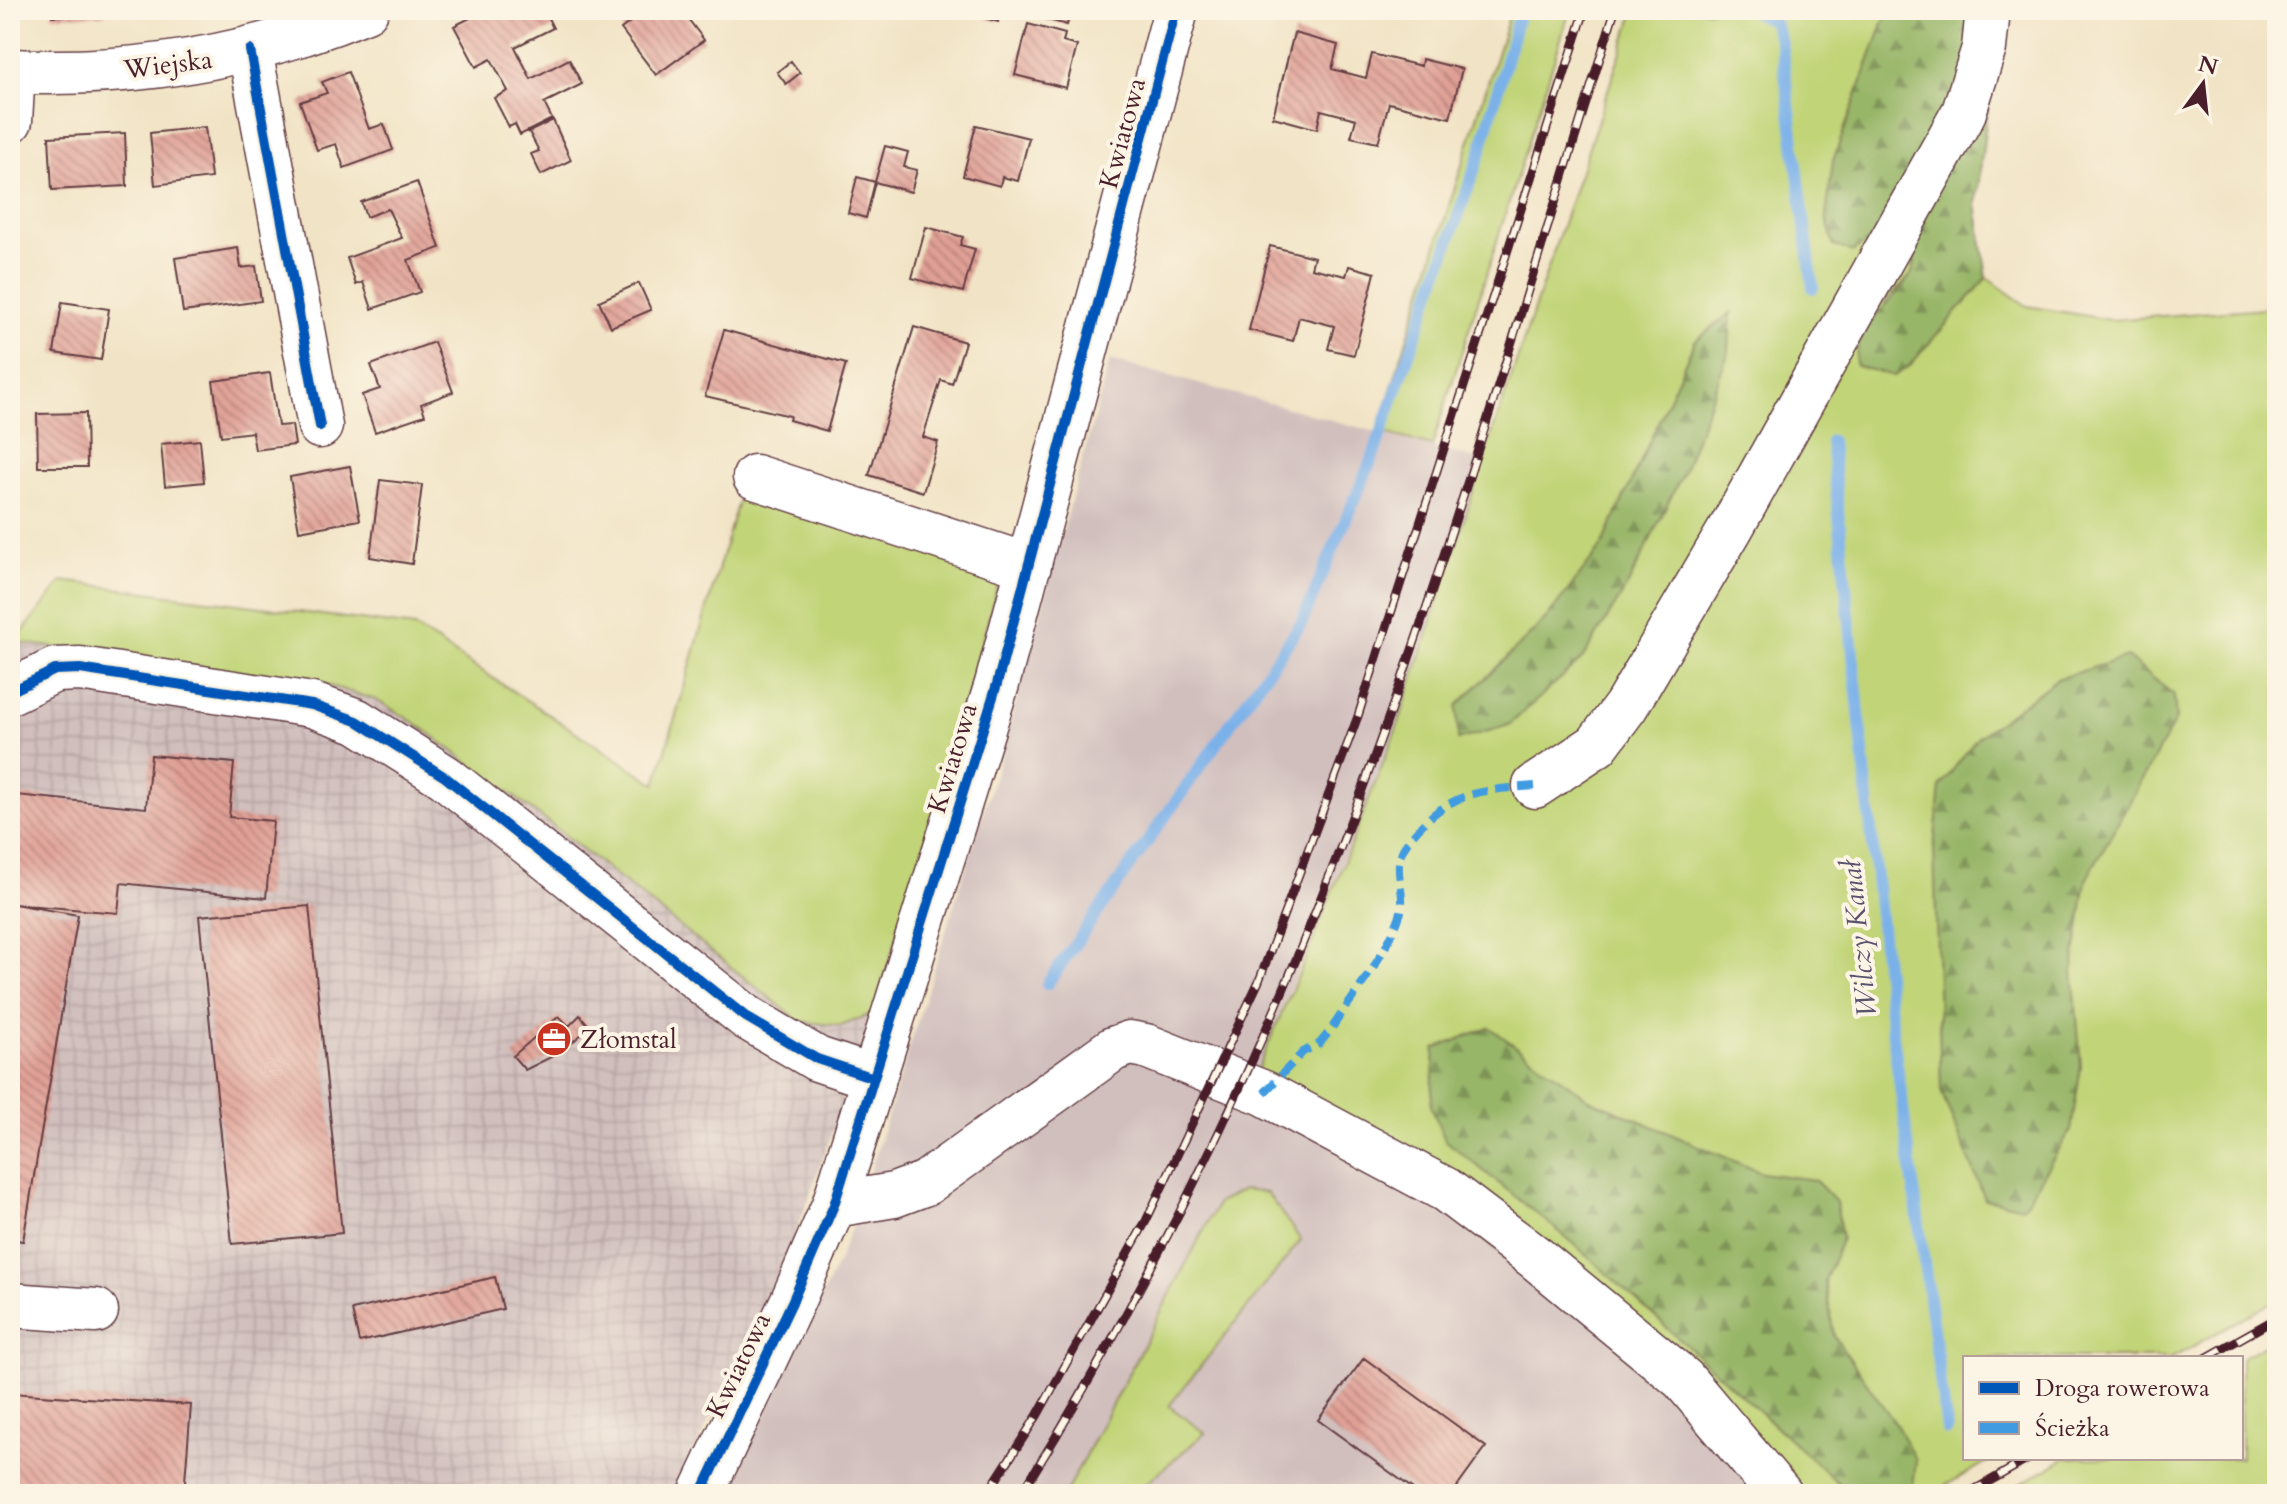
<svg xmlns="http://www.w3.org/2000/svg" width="2287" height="1504" font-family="Cardo,serif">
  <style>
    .industrial { fill: url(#industrial-grid) }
    .railway { fill: #d1bfbd }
    .grass { fill: #c1d477; stroke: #867a51; stroke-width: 2 }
    .forest { fill: url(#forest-firs); stroke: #716a4a; stroke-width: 2 }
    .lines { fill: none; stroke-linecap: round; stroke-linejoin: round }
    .stream { stroke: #7ab1e9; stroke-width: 12 }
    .building { fill: url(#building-back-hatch) }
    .minor-casing { stroke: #633c42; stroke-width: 47 }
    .minor { stroke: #fff; stroke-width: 44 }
    .rail-casing { stroke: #4a1f2b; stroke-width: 9 }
    .rail { stroke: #fcf5e5; stroke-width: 6; stroke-dasharray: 18; stroke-linecap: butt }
    .quiet { stroke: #409be1; stroke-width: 8; stroke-dasharray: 16 8; stroke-linecap: butt }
    .cycleway-casing { stroke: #fcf5e5; stroke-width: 15 }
    .cycleway { stroke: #0057b8; stroke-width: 10 }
    .labels { text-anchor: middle; stroke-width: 8; stroke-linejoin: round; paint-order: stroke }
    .street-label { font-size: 26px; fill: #4a1f2b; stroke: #fcf5e5 }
    .poi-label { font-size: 26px; fill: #4a1f2b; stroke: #fcf5e5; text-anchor: start }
    .water-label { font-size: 28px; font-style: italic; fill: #5b526e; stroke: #fcf5e5 }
  </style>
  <defs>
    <pattern id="industrial-grid" width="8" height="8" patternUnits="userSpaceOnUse" patternTransform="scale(2)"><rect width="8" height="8" fill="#d1bfbd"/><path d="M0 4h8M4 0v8" fill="none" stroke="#b5a4a3"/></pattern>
    <pattern id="forest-firs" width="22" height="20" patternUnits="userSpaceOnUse" patternTransform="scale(2)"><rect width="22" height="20" fill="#98b668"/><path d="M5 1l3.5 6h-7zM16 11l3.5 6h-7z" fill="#7e9356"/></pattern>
    <pattern id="building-back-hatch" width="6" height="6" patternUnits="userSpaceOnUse" patternTransform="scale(2)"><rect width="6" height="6" fill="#e0a096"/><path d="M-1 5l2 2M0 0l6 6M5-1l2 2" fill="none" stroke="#b8827b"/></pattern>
  </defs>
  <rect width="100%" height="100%" fill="#fcf5e5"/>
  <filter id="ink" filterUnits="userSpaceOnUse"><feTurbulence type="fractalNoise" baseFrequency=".0125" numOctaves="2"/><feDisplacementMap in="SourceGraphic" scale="16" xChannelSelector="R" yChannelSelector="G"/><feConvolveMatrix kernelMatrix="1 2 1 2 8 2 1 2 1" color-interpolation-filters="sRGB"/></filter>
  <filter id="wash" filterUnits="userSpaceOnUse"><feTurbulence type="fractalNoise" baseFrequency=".006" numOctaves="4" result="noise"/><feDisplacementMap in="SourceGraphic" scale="32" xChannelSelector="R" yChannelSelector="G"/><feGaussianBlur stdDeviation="1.8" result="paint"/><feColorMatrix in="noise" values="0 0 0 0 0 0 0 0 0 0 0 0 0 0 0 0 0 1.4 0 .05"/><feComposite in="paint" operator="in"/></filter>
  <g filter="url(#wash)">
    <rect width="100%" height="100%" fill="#f1e3c5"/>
    <path class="industrial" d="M15,642L324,684L376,700L417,724L552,825L798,1021L874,1013L793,1242L674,1494H10V648Z"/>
    <path class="railway" d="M1110,360L1483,461L1399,723L1256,1072L1445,1171L1799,1494H728L838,1262L857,1213L999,763Z"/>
    <path class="grass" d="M1511,10H1570L1432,446L1378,431Z
      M1635,10H1888L1833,161L1885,230L1908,240L1915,251L1912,274L1885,301L1894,376L1910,365L1987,278L2027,306L2111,320L2277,307V1299L2172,1358H1965V1458H1994L1930,1494H1799L1764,1446L1256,1072L1305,960L1399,723L1483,461Z
      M741,491L1001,572L953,749L874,1013L841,1026L799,1021L552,825L417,724L376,700L324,684L15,642L62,581L414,627L656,784Z
      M1243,1190L1267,1193L1301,1240L1169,1406L1205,1433L1134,1494H1065L1218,1203Z
      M2277,1338V1494H2003L2066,1458H2241V1358Z"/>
    <path class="forest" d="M1888,10H2000L1976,204L1987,278L1910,365L1894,376L1856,366C1852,327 1891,305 1910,276C1916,267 1917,248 1908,240C1903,236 1891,233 1885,230L1853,252L1834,246L1826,217L1833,161Z
      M1731,313L1729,351L1685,468L1629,583L1583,658L1509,725L1458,740L1457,706L1547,618L1602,546L1695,341Z
      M2127,657L2174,695L2176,719L2086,880L2073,970L2081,1066L2071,1130L2023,1207L1985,1199L1941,1091L1934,847L1940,787L1977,738L2057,679Z
      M1489,1027L1589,1099L1762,1173L1815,1180L1836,1202L1842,1238L1825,1281L1834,1336L1897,1426L1916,1461L1913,1487L1846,1490L1572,1242L1445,1140L1431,1106L1435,1049Z"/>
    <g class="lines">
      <path class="stream" d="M1751,10L1774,22L1781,43L1813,288
        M1831,441L1890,1013L1947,1430
        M1047,984L1301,624L1374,454L1480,154L1520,10"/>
    </g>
    <g id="blocks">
      <path class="building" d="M52,10H105V15L52,16Z
        M486,10H544L553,28L515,47L531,79L569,59L582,84L544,103L552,119L520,135L515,124L509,127L494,98L508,91L491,59L476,67L454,26Z
        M646,10H695L686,16L704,40L656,75L621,29Z
        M973,10H1001L998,22L972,14Z
        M1031,10H1071L1067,25L1030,15Z
        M1028,24L1065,34L1063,42L1077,46L1066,88L1015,75Z
        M1294,33L1338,45L1332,69L1366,78L1372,54L1421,66L1422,59L1462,69L1450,118L1389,103L1378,143L1351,137L1356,119L1321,110L1317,129L1273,117Z
        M791,61L800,73L786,84L777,72Z
        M348,72L369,129L384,124L393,150L344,168L336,144L317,150L300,102L327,93L322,82Z
        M553,120L571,160L541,175L531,154L539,151L529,132Z
        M976,125L1029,138L1018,181L1002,177L1000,186L963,176Z
        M205,127L211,178L155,185L150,133Z
        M125,133L127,186L52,190L49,137Z
        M885,146L908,152L904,167L917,170L911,192L875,182Z
        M857,177L875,182L866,218L848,213Z
        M417,182L440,248L408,260L420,292L372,309L363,282L356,285L347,258L402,238L388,209L366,217L361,202Z
        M926,227L963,237L960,245L975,249L963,292L912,278Z
        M1270,246L1314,257L1311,268L1346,276L1349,266L1375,273L1354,355L1328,349L1334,326L1299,317L1293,341L1249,330Z
        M238,248L241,268L256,266L261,301L183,312L175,258Z
        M639,283L651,310L611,327L599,301Z
        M62,302L109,309L101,360L54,353Z
        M914,327L965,342L952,384L941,380L923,437L938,442L923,492L869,475Z
        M724,330L846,364L827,431L789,420L790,416L705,396Z
        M434,342L453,392L421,404L425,415L375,432L362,395L380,389L371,365Z
        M270,373L278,426L292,425L295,445L255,450L252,432L221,436L213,381Z
        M86,413L87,467H38L37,414Z
        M200,440L204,482L165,486L161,444Z
        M10,451L15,452L13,505H10Z
        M350,466L360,520L299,531L290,477Z
        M380,480L422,485L412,564L370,557Z
        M151,755L234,763L229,817L273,821L266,898L121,883L118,913L14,904L78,915L23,1241L10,1239V857L17,795L146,808Z
        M309,906L342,1233L232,1244L199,916Z
        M580,1015L590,1027L561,1052L525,1070L513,1056L559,1016L569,1026Z
        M495,1277L503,1309L359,1342L352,1310Z
        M1364,1358L1486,1447L1452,1494H1420L1318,1420Z
        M10,1393L191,1405L184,1494L10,1485Z"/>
    </g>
  </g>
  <g filter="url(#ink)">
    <use href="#blocks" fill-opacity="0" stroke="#633c42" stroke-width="2"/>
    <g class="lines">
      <defs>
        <path id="minor" d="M250,50L320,426
          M10,71C134,77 251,58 366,10
          M10,121L13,71
          M755,477L1029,566
          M10,692L55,670L80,669L312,705L357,721L445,777L746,1017L817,1059L874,1078
          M1535,786L1597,745L1626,706L1731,528L1964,112L1984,48L1988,10
          M834,1205L894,1195L926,1183L1113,1049L1130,1043L1146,1046L1264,1093L1446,1190L1536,1258L1683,1379L1780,1494
          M10,1305L96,1311
          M701,1494L793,1300L834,1205L997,684L1176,10"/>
      </defs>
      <use href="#minor" class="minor-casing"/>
      <use href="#minor" class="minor"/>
      <defs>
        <path id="rail" d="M2206,1358L2277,1318
          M987,1494L1037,1416L1146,1221L1259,981L1358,716L1585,10
          M1021,1494C1127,1323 1220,1143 1297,957C1424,649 1515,327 1615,10
          M1967,1494L2030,1458"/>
      </defs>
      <use href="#rail" class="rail-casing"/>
      <use href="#rail" class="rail"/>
      <path class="quiet" d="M1264,1093L1303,1052L1319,1044L1330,1031C1354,994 1385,957 1400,915C1407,896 1394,874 1401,854C1405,842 1418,829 1427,820C1461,789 1491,790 1535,786"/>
      <defs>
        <path id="cycleway" d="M250,50L320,426
          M10,692L55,670L80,669L312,705L357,721L445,777L746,1017L817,1059L874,1078
          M701,1494L793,1300L834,1205L997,684L1176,10"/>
      </defs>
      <use href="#cycleway" class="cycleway-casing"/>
      <use href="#cycleway" class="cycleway"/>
    </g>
  </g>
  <defs>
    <symbol id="office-disc" viewBox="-11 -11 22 22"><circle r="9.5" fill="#c8321e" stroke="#fcf5e5"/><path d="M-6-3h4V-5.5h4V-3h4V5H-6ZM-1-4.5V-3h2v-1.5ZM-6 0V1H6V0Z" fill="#fff"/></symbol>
  </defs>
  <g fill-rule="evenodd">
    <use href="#office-disc" x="534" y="1019" width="40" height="40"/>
  </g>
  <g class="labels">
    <g class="street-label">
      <text transform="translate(168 64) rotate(-7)" y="9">Wiejska</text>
      <text transform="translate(1122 133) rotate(-75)" y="9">Kwiatowa</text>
      <text transform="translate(952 758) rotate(-73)" y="9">Kwiatowa</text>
      <text transform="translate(738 1365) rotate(-64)" y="9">Kwiatowa</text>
    </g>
    <g class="poi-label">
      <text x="580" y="1048">Złomstal</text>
    </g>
    <g class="water-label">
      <text transform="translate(1858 939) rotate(-96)" y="10">Wilczy Kanał</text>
    </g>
  </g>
  <rect width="2287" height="1504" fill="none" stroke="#fcf5e5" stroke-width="40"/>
  <rect x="1963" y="1356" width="280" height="104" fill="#fcf5e5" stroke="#b59f9b" stroke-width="2"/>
  <rect x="1979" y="1382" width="40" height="12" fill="#0057b8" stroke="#b59f9b" stroke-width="2"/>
  <text x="2035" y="1396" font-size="24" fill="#4a1f2b">Droga rowerowa</text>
  <rect x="1979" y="1422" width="40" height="12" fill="#409be1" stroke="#b59f9b" stroke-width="2"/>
  <text x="2035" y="1436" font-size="24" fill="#4a1f2b">Ścieżka</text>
  <g transform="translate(2203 84) rotate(15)" stroke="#fcf5e5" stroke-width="6" paint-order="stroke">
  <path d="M0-6L14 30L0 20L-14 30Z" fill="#4a1f2b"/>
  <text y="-12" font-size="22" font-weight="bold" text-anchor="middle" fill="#4a1f2b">N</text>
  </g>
</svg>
